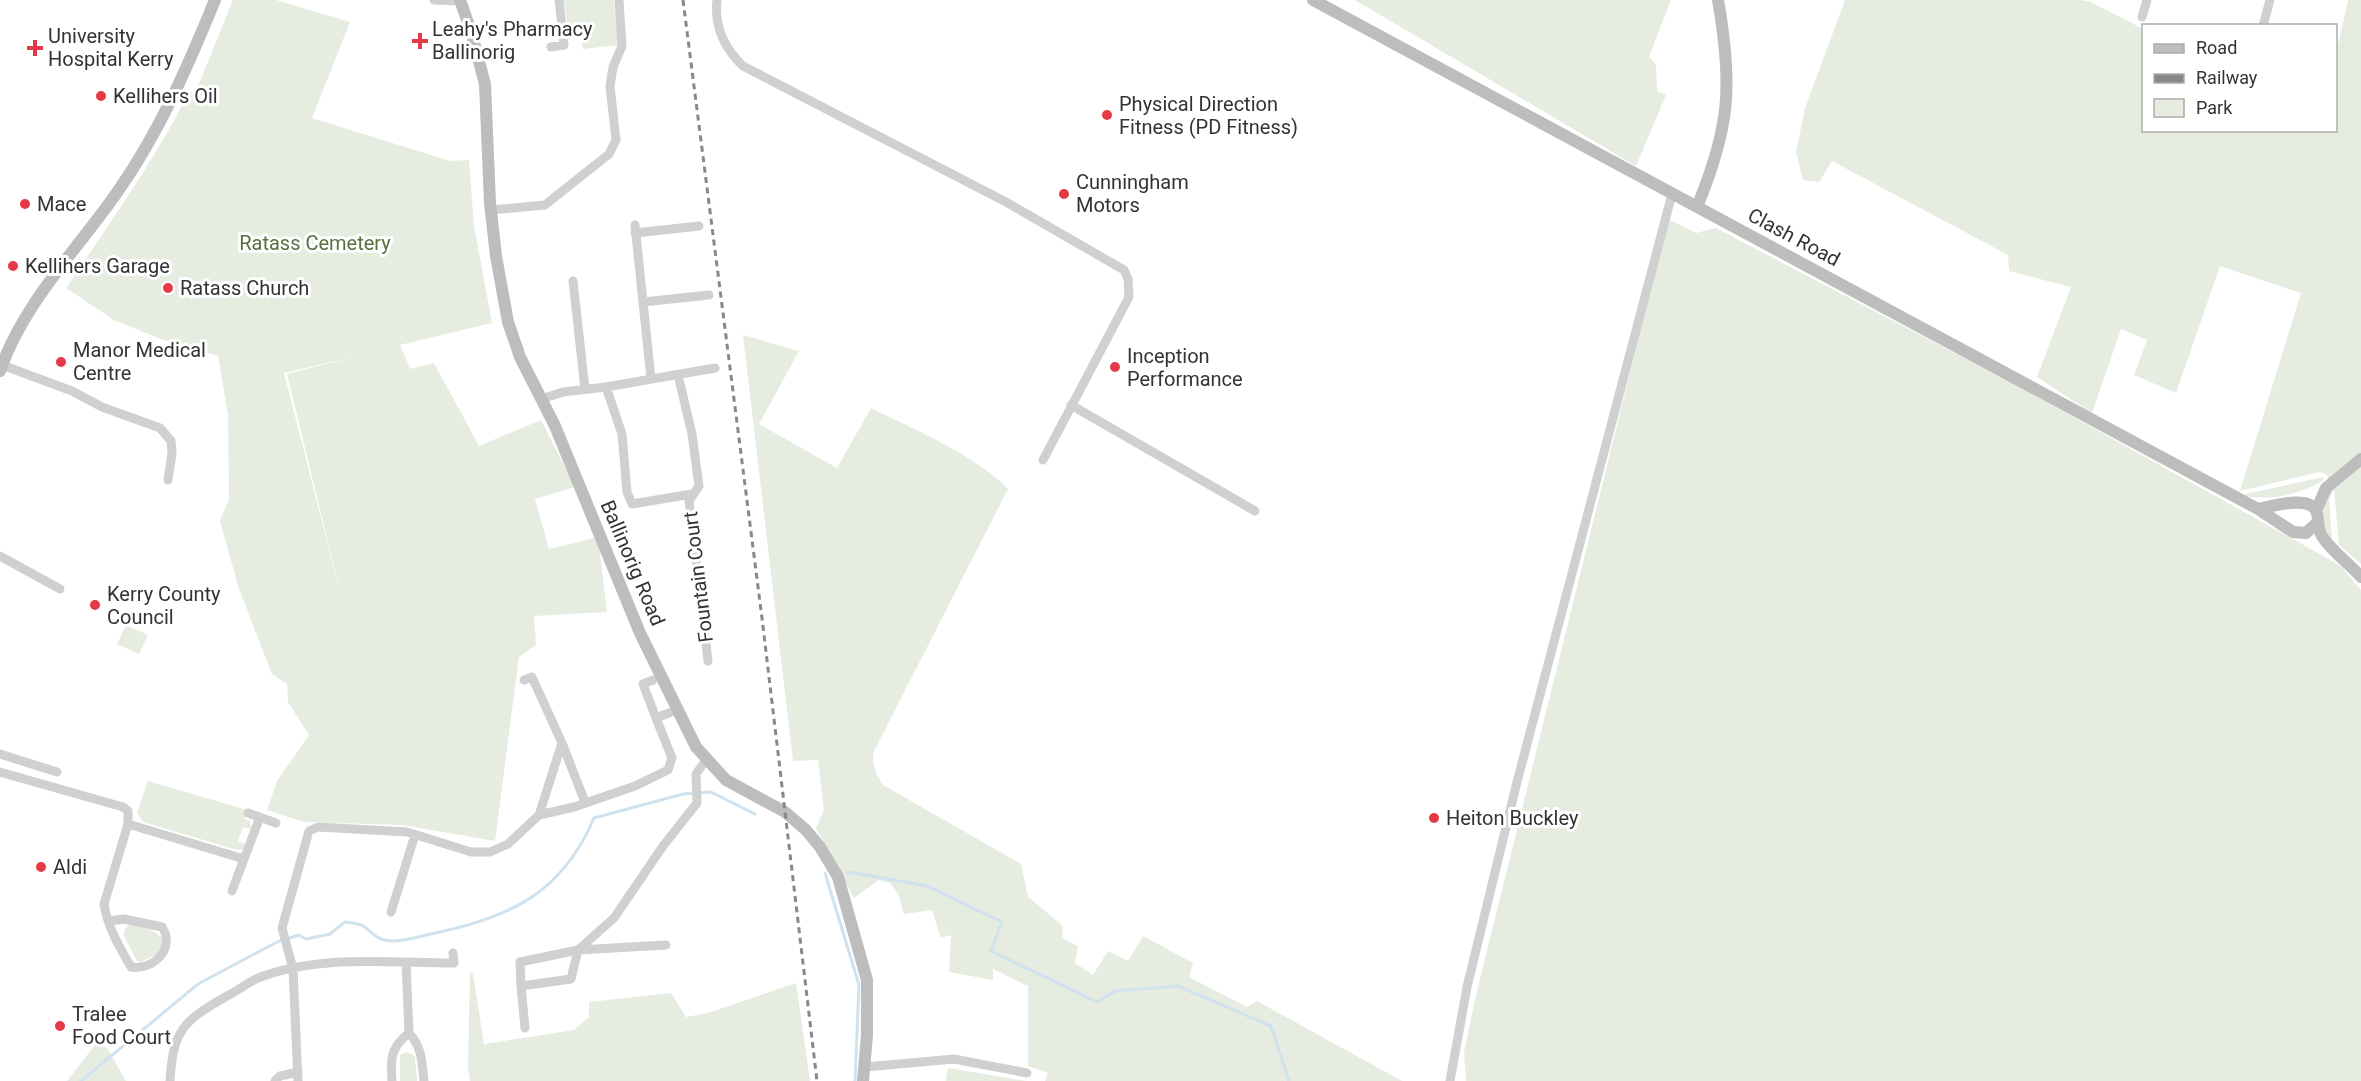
<svg xmlns="http://www.w3.org/2000/svg" width="2361" height="1081" font-family="Roboto,sans-serif">
  <style>
    .green { fill: #e6ecdf; fill-rule: evenodd }
    .lines { fill: none; stroke-linecap: round; stroke-linejoin: round }
    .stream { stroke: #cfe2ee; stroke-width: 3 }
    .street { stroke: #d0d0d0; stroke-width: 9 }
    .secondary { stroke: #bdbdbd; stroke-width: 12 }
    .rail { stroke: #888; stroke-width: 3; stroke-dasharray: 6 4.5; stroke-linecap: butt }
    .poi-dot { fill: #e63946; stroke: #fff; stroke-width: 2 }
    .labels { text-anchor: middle; stroke-width: 6; stroke-linejoin: round; paint-order: stroke }
    .poi-label { font-size: 20px; fill: #333; stroke: #fff; text-anchor: start }
    .street-label { font-size: 20px; fill: #333; stroke: #fff }
    .park-label { font-size: 20px; fill: #56703f; stroke: #fff }
  </style>
  <rect width="100%" height="100%" fill="#fff"/>
  <path class="green" d="M233,0H276L350,22L312,118L450,161L469,160L474,226L492,323L400,345L410,369L434,363L479,446L541,420L575,487L535,499L549,549L598,537L607,612L534,616L536,645L519,657L495,841L402,825L304,822L267,810L277,781L309,735L288,702L287,684L272,674L239,589L220,521L229,500L228,415L218,356L158,338L114,320L66,288C110,223 154,161 189,92L196,91ZM357,356L287,374L343,604L284,373Z
    M564,0H614L618,45L583,49L581,36H569Z
    M1355,0H1671L1649,57L1656,65L1657,91L1666,95L1636,166Z
    M1845,0H2080L2091,2L2143,29L2144,130H2336V54L2348,0H2361V564L2339,545L2334,489L2329,499L2332,540L2324,527L2323,516L2325,497L2334,489L2326,474L2320,472L2240,491L2301,293L2220,266L2176,393L2134,375L2147,340L2121,329L2092,413L2037,377L2071,287L2009,271L2008,255L1832,161L1819,182L1803,180L1796,152L1805,108Z
    M1668,219L1696,233L1716,228L2025,390L2341,566L2361,590V1081H1466L1464,1052L1476,995Z
    M743,335L799,351L759,424L837,468L871,408C915,430 974,454 1008,489L874,751C871,765 876,774 883,785L1021,864L1028,897L1063,926L1062,938L1078,946L1075,963L1093,975L1108,951L1128,961L1143,936L1193,963L1189,977L1247,1007L1257,1001L1402,1081H1045L1048,1073L1028,1066V986L993,969V980L949,972L951,935L941,938L932,910L904,914L898,894L890,883L879,880L854,898L816,828L824,810L818,760L793,761Z
    M2323,477V481C2296,495 2271,502 2241,495Z
    M126,625L148,635L139,654L117,644Z
    M148,781L247,810L245,819L250,821L251,829L243,827L238,841L246,844L243,849L237,850L143,822L137,813Z
    M128,925C142,925 157,930 165,942L158,953L141,962L137,961L123,934Z
    M470,972L473,974L484,1044L574,1030L589,1017V1002L671,993L686,1017L708,1013L796,983L810,1081H470L468,1068Z
    M95,1045L107,1048L126,1081H67Z
    M406,1052L415,1056L417,1081H400V1055Z
    M948,1068H949L1026,1081H946Z"/>
  <g class="lines">
    <path class="stream" d="M848,872L927,886L1002,922L991,951L1097,1002L1115,991L1178,986L1271,1026L1289,1081
      M825,873L859,985L855,1081
      M81,1081L198,984L277,942L299,935L306,939L330,934L345,922C350,923 359,923 363,926C375,933 373,939 390,941C403,942 421,936 435,933C511,917 562,893 594,818L683,794L711,792L755,814"/>
    <path class="street" d="M434,0L460,1
      M717,0C714,27 724,48 743,66L1006,202L1124,270L1128,279L1129,297L1043,460
      M2142,17L2147,0
      M2263,26L2270,0
      M551,47L564,45L559,0
      M491,210L545,205L609,154L616,140L610,86L613,67L622,46L619,0
      M635,225L651,379
      M635,233L699,226
      M573,281L585,389
      M643,302L709,295
      M2,365L72,391L102,407L160,428L171,441L172,453L168,480
      M678,375L692,434L699,486L689,501L708,661
      M606,387L622,434L627,492L632,504L692,494
      M541,399L563,392L606,387L715,368
      M1071,405L1255,511
      M0,556L60,589
      M524,680L532,677L562,743L539,815
      M653,680L643,684L656,718
      M562,743L585,802
      M0,754L57,772
      M0,772L123,807L128,811V824L104,904C107,926 120,948 131,967C153,971 176,948 162,927L124,919L109,921
      M248,813L276,823
      M128,824L244,859L260,817
      M232,891L244,859
      M391,912L415,835
      M666,945L578,950L571,979L521,986L520,962L578,950L614,918L663,846L697,803L696,774L706,760
      M406,963L409,1033C422,1047 422,1062 424,1081
      M521,986L525,1028
      M865,1067L954,1059L1027,1073
      M170,1081C173,1030 183,1021 227,996C237,991 247,983 258,978C319,954 390,963 454,963L453,953
      M275,1081L280,1076L298,1072
      M298,1081L293,969L282,928L309,831L318,827L407,832L471,852H490L508,844L539,815L574,807L635,786L668,770L672,758L656,718L679,709
      M392,1081C390,1059 391,1047 409,1033
      M1450,1081L1467,987L1517,782L1672,194"/>
    <path class="secondary" d="M460,0L471,31L485,84L490,203L496,256L508,322L520,357L555,426L640,633L696,747L726,780L785,812L806,830L820,847L838,877L867,980V1035L863,1081
      M1313,0L2258,509L2293,532L2306,533L2317,523
      M1697,207C1730,127 1733,86 1718,0
      M0,371C23,303 78,249 118,191C159,133 188,66 215,0
      M2258,509C2272,506 2312,494 2317,513C2319,522 2317,528 2322,536C2332,552 2349,563 2361,577
      M2316,511L2326,488L2361,459"/>
    <path class="rail" d="M683,0L762,618L817,1081"/>
  </g>
  <g class="poi-dot">
    <path d="M417 32h6v6h6v6h-6v6h-6v-6h-6v-6h6z"/>
    <path d="M32 39h6v6h6v6h-6v6h-6v-6h-6v-6h6z"/>
    <circle cx="101" cy="96" r="6"/>
    <circle cx="1107" cy="115" r="6"/>
    <circle cx="1064" cy="194" r="6"/>
    <circle cx="25" cy="204" r="6"/>
    <circle cx="13" cy="266" r="6"/>
    <circle cx="168" cy="288" r="6"/>
    <circle cx="61" cy="362" r="6"/>
    <circle cx="1115" cy="367" r="6"/>
    <circle cx="95" cy="605" r="6"/>
    <circle cx="1434" cy="818" r="6"/>
    <circle cx="41" cy="867" r="6"/>
    <circle cx="60" cy="1026" r="6"/>
  </g>
  <g class="labels">
    <g class="poi-label">
      <text x="432" y="36">Leahy's Pharmacy<tspan x="432" dy="23">Ballinorig</tspan></text>
      <text x="48" y="43">University<tspan x="48" dy="23">Hospital Kerry</tspan></text>
      <text x="113" y="103">Kellihers Oil</text>
      <text x="1119" y="111">Physical Direction<tspan x="1119" dy="23">Fitness (PD Fitness)</tspan></text>
      <text x="1076" y="189">Cunningham<tspan x="1076" dy="23">Motors</tspan></text>
      <text x="37" y="211">Mace</text>
      <text x="25" y="273">Kellihers Garage</text>
      <text x="180" y="295">Ratass Church</text>
      <text x="73" y="357">Manor Medical<tspan x="73" dy="23">Centre</tspan></text>
      <text x="1127" y="363">Inception<tspan x="1127" dy="23">Performance</tspan></text>
      <text x="107" y="601">Kerry County<tspan x="107" dy="23">Council</tspan></text>
      <text x="1446" y="825">Heiton Buckley</text>
      <text x="53" y="874">Aldi</text>
      <text x="72" y="1021">Tralee<tspan x="72" dy="23">Food Court</tspan></text>
    </g>
    <g class="street-label">
      <text transform="translate(1794 237) rotate(28)" y="7">Clash Road</text>
      <text transform="translate(633 563) rotate(67)" y="7">Ballinorig Road</text>
      <text transform="translate(698 577) rotate(-97)" y="7">Fountain Court</text>
    </g>
    <g class="park-label">
      <text x="315" y="250">Ratass Cemetery</text>
    </g>
  </g>
  <rect x="2142" y="24" width="195" height="108" fill="#ffffff" stroke="#adadad" stroke-width="1.5"/>
  <rect x="2154" y="44" width="30" height="9" fill="#bdbdbd" stroke="#adadad" stroke-width="1.5"/>
  <text x="2196" y="54" font-size="18" fill="#333333">Road</text>
  <rect x="2154" y="74" width="30" height="9" fill="#888888" stroke="#adadad" stroke-width="1.5"/>
  <text x="2196" y="84" font-size="18" fill="#333333">Railway</text>
  <rect x="2154" y="99" width="30" height="18" fill="#e6ecdf" stroke="#adadad" stroke-width="1.5"/>
  <text x="2196" y="114" font-size="18" fill="#333333">Park</text>
</svg>
